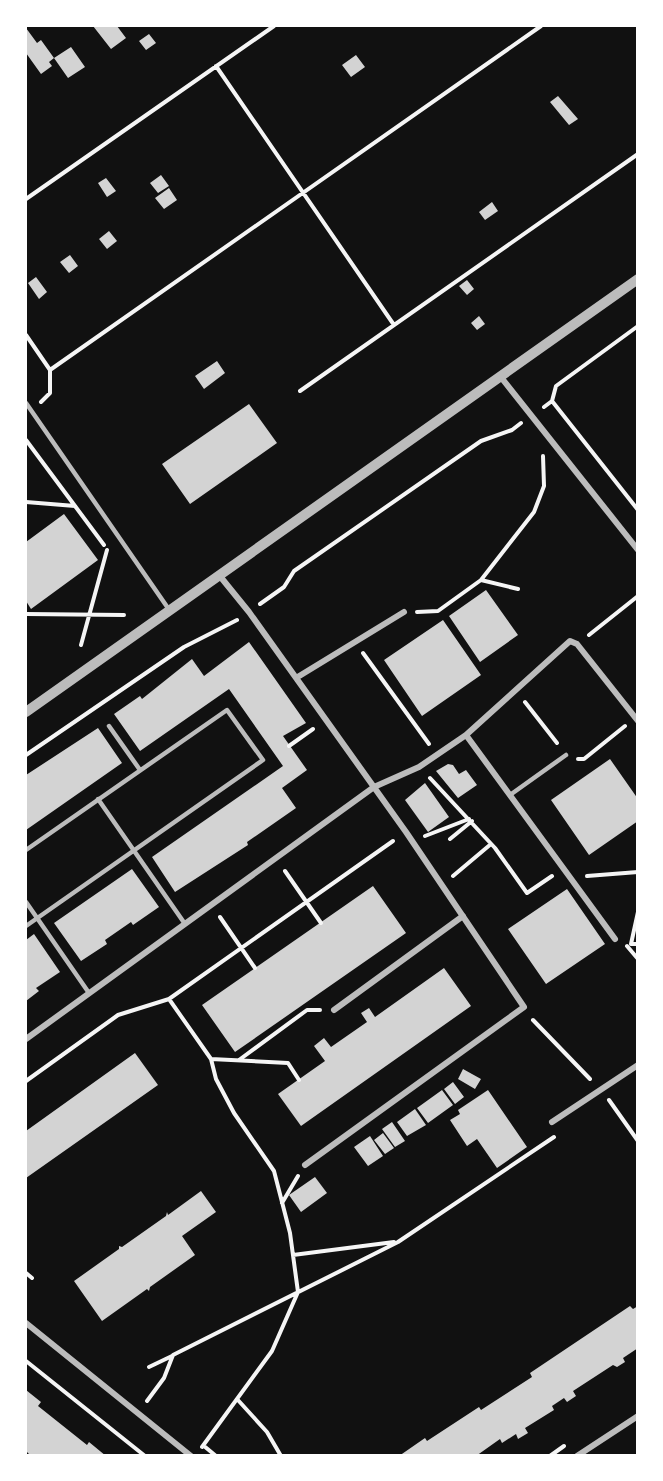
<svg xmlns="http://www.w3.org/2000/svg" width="663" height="1481" font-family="Overpass,sans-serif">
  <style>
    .building { fill: #d3d3d3 }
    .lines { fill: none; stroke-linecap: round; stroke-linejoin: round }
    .path { stroke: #f5f5f5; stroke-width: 4 }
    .service { stroke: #bcbcbc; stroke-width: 4.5 }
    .minor { stroke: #bcbcbc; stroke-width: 6 }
    .tertiary { stroke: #bcbcbc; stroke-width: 10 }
  </style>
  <rect width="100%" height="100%" fill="#111"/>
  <path class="building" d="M93,26H117L126,38L111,49Z
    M26,28L37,43L41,40L54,58L49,62L52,66L41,74L26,53Z
    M149,34L156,43L146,50L139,41Z
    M71,47L85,67L68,78L54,58Z
    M356,55L365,67L351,77L342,65Z
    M558,96L578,119L569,125L550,102Z
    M161,175L169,186L158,193L150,183Z
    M106,178L116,191L107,197L98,183Z
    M169,188L177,200L164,209L155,198Z
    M492,202L498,211L485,220L479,212Z
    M109,231L117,241L107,249L99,239Z
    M70,255L78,266L69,273L60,262Z
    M36,277L47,292L39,299L28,283Z
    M467,280L474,289L467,295L459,286Z
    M479,316L485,324L477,330L471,323Z
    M217,361L225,373L204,389L195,376Z
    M249,404L277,443L190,504L162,464Z
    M64,514L98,560L31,609L26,601V542Z
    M486,590L518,635L480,662L449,616Z
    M443,620L481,675L422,716L384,660Z
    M249,642L306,723L283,736L307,770L282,788L296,808L247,842L248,845L175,892L152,857L283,766L229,689L140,751L114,714L140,696L142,699L192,659L204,676Z
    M98,728L122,763L26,830V775Z
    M610,759L638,799V821L589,855L551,800Z
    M448,764L453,765L459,774L466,770L477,785L458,798L436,771Z
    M425,783L449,817L428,832L405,800Z
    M132,869L159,907L133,925L131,922L105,940L107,944L81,961L54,923Z
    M373,886L406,933L235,1052L202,1005Z
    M567,889L605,944L546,984L508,929Z
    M34,934L60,972L36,988L39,991L26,1001V940Z
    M444,968L471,1006L301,1126L278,1094L325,1061L314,1046L324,1038L331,1047L367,1022L361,1013L369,1008L375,1017Z
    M135,1053L158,1085L26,1178V1131Z
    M463,1069L481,1079L475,1089L458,1079Z
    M453,1082L464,1097L455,1104L444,1089Z
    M442,1090L453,1105L428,1123L417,1108Z
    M488,1090L527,1147L497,1168L477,1139L467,1146L450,1120L460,1114L458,1110Z
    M415,1109L426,1125L407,1136L397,1122Z
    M392,1122L405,1141L395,1147L382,1129Z
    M383,1133L394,1148L385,1154L374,1140Z
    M370,1136L383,1156L368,1166L354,1147Z
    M315,1177L327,1193L301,1212L289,1195Z
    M201,1191L216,1212L182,1236L195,1255L150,1287L149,1291L147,1289L102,1321L74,1281L119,1249V1246L122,1247L166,1216L167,1212L168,1215Z
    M630,1306L633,1309L638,1306V1348L623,1358L625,1362L617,1367L613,1365L573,1391L576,1396L567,1402L564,1398L552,1406L554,1410L525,1428L528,1433L518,1439L516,1434L502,1443L500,1439L476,1456H399L425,1438L427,1441L479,1407L481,1410L532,1377L530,1373Z
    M26,1390L41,1402L38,1406L87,1445L89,1442L106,1456H31L26,1451Z"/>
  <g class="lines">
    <path class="path" d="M216,66L394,325
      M26,199L274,26
      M26,335L50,370V393L41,402
      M50,370L541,26
      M300,391L638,154
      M552,401L638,510
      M544,407L552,401L556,386L638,326
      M26,440L75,506
      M26,502L75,506L104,545
      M481,580L534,512L544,486L543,456
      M260,604L284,587L294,571L481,441L512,430L521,423
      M417,612L438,611L481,580L518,589
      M26,614L124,615
      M589,635L638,596
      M81,645L107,550
      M363,653L429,744
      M525,702L557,743
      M289,746L313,729
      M26,755L184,647L237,620
      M578,759H584L625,726
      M430,778L495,848L527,893L552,876
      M425,836L469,819
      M450,839L472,821
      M285,871L321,923
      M453,876L491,844
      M587,876L638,872
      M638,912L631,944H638
      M220,917L255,968
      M627,946L638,959
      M169,999L211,1059L288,1063L299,1080
      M533,1020L590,1079
      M239,1060L307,1010H320
      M26,1081L118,1015L169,999L393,841
      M609,1100L638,1141
      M282,1203L298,1176
      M293,1255L394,1242
      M26,1273L32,1278
      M26,1361L145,1456
      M149,1367L172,1356
      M237,1399L267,1432L281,1456
      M147,1401L164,1378L173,1355L398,1242L554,1137
      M204,1446L216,1456
      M202,1447L272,1351L298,1292L290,1233L274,1171L234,1113L216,1079L211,1059
      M550,1456L564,1446"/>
    <path class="service" d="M26,403L170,611
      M109,726L140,770
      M510,795L566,755
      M98,799L185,924
      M26,850L227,710L263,760L26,926
      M26,902L89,993"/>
    <path class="minor" d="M500,376L638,550
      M219,575L249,612L406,832L524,1007L305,1165
      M296,678L404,612
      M466,735L615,939
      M334,1010L463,916
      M26,1039L374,787L419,767L466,735L570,641L577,644L638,721
      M552,1122L638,1065
      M26,1323L191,1456
      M577,1456L638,1416"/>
    <path class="tertiary" d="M26,712L638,279"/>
  </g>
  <rect width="663" height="1481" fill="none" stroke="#ffffff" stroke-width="54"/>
</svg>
